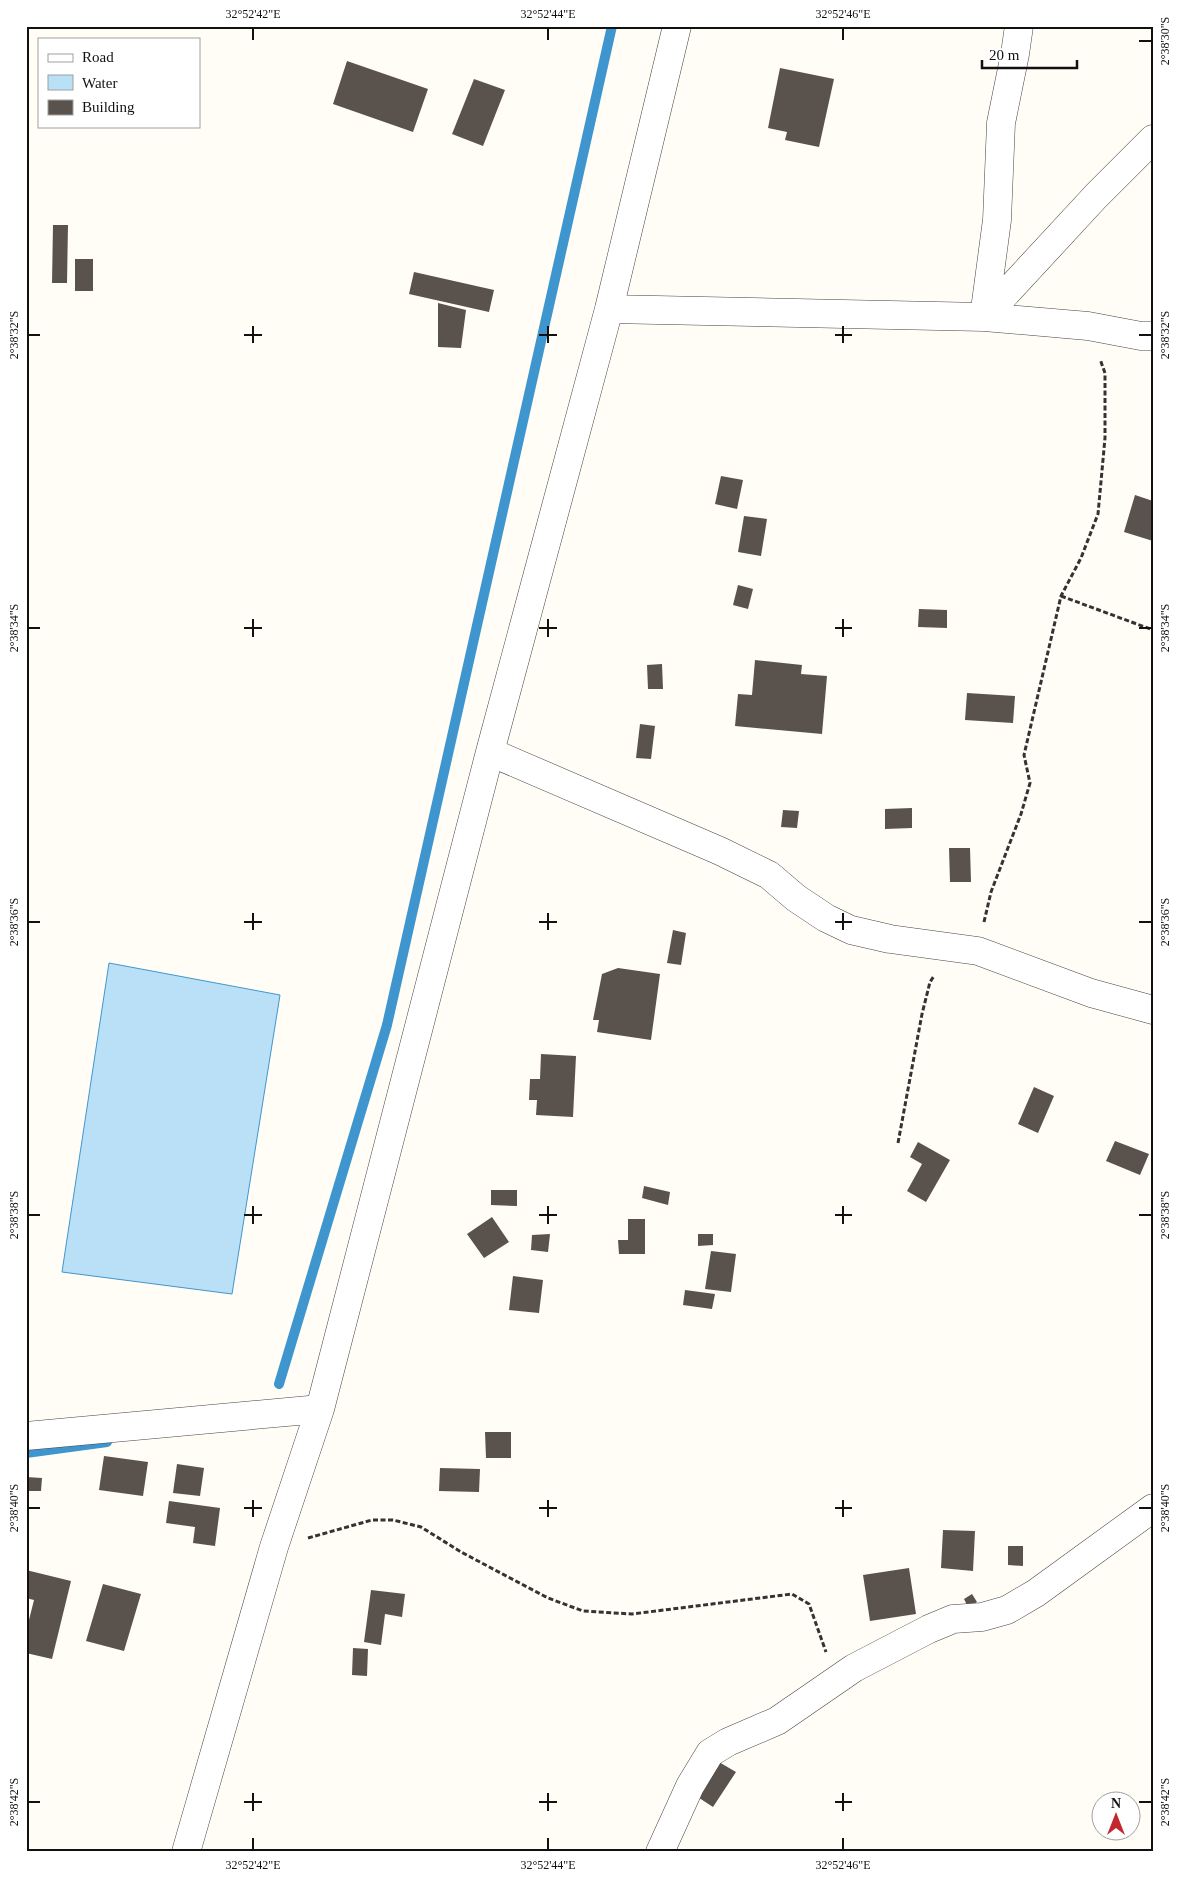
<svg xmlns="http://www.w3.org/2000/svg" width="1179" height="1878" font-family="'Times New Roman',serif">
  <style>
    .water { fill: #b9e0f7; stroke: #3f96cf }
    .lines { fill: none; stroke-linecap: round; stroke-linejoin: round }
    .stream { stroke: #3f96cf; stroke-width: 10 }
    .building { fill: #5a524d }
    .minor-casing { stroke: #444; stroke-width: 29 }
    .path { stroke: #333; stroke-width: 3; stroke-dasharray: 5 2.5; stroke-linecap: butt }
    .minor { stroke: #fff; stroke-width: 28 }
    .ticks { fill: none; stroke: #111; stroke-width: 2 }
    .neatline { fill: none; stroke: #111; stroke-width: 2 }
    .ticks-label { font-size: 12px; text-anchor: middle; fill: #111 }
  </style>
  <rect width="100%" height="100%" fill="#fffdf5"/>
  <path class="water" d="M109,963L280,995L232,1294L62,1272Z"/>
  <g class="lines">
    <path class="stream" d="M279,1384L387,1025L612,26
      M26,1453L107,1442"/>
  </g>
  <path class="building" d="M347,61L428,89L413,132L333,104Z
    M780,68L834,79L819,147L785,140L787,132L768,128Z
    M474,79L505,90L483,146L452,134Z
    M53,225H68L67,283H52Z
    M75,259H93V291H75Z
    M414,272L494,290L489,312L409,294Z
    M438,303L466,310L461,348L438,347Z
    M721,476L743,480L737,509L715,504Z
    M1135,495L1153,501V541L1124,532Z
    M744,516L767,519L761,556L738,552Z
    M738,585L753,589L748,609L733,605Z
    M919,609L947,610V628L918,627Z
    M755,660L802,665L801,674L827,676L822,734L735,726L738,694L752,695Z
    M662,664L663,689H648L647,665Z
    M967,693L1015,696L1013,723L965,720Z
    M640,724L655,726L651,759L636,758Z
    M912,808V828L885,829V809Z
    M783,810L799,811L797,828L781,827Z
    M949,848H970L971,882H950Z
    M673,930L686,933L681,965L667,963Z
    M618,968L660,974L651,1040L597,1032L599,1020H593L602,974Z
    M541,1054L576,1056L573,1117L536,1115L537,1100H529L530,1079H540Z
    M1034,1087L1054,1096L1038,1133L1018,1124Z
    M1115,1141L1149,1154L1140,1175L1106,1161Z
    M918,1142L950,1160L926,1202L907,1191L922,1164L910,1157Z
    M644,1186L670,1192L668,1205L642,1198Z
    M491,1190H517V1206L491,1205Z
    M492,1217L509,1242L484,1258L467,1234Z
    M628,1219H645V1254H619L618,1240H628Z
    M550,1234L548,1252L531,1250L532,1235Z
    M698,1234H713V1245L698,1246Z
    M711,1251L736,1254L731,1292L705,1289Z
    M513,1276L543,1280L539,1313L509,1310Z
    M685,1290L715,1294L712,1309L683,1305Z
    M485,1432H511V1458H486Z
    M104,1456L148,1462L143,1496L99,1490Z
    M177,1464L204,1468L200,1496L173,1493Z
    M440,1468L480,1469L479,1492L439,1491Z
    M26,1477L42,1478L41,1491H26Z
    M169,1501L220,1508L215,1546L193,1543L195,1527L166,1523Z
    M943,1530L975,1531L973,1571L941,1568Z
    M1008,1546H1023V1566L1008,1565Z
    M909,1568L916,1614L870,1621L863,1575Z
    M26,1570L71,1581L52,1659L26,1653V1632L34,1600L26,1598Z
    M103,1584L141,1594L124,1651L86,1641Z
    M371,1590L405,1594L402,1617L385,1614L381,1645L364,1642Z
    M972,1594L977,1602L968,1607L964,1599Z
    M353,1648L368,1649L367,1676L352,1675Z
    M712,1758L736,1772L713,1807L690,1792Z"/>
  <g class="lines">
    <defs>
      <path id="minor" d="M1019,26L1015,54L1001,123L997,220L984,317L1088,326L1141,336H1153
        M609,309L984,317L1096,196L1153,139
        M490,752L720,851L769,875L796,898L826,918L851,930L890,939L978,951L1091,993L1153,1010
        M26,1436L320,1409
        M186,1852L274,1547L320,1409L490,752L609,309L677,26
        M660,1852L690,1786L710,1753L728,1742L777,1721L854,1668L929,1629L953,1619L982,1617L1007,1610L1036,1593L1153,1508"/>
    </defs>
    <use href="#minor" class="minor-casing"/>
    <path class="path" d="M1061,596L1153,630
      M984,922L991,892L1021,814L1030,783L1024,755L1061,596L1081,558L1098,514L1105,438V373L1100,359
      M898,1143L922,1014L930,982L934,976
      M308,1538L372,1520H393L421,1527L461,1552L548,1598L583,1611L632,1614L792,1594L809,1604L826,1652"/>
    <use href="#minor" class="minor"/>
  </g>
  <path class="ticks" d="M253,28V40M548,28V40M843,28V40M1139,41H1152M253,326V343M548,326V343M843,326V343M28,335H40M244,335H262M539,335H557M835,335H852M1139,335H1152M253,619V637M548,619V637M843,619V637M28,628H40M244,628H262M539,628H557M835,628H852M1139,628H1152M253,913V930M548,913V930M843,913V930M28,922H40M244,922H262M539,922H557M835,922H852M1139,922H1152M253,1206V1224M548,1206V1224M843,1206V1224M28,1215H40M244,1215H262M539,1215H557M835,1215H852M1139,1215H1152M253,1500V1517M548,1500V1517M843,1500V1517M28,1508H40M244,1508H262M539,1508H557M835,1508H852M1139,1508H1152M253,1793V1811M548,1793V1811M843,1793V1811M28,1802H40M244,1802H262M539,1802H557M835,1802H852M1139,1802H1152M253,1838V1850M548,1838V1850M843,1838V1850"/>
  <rect width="1179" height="1878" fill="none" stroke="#ffffff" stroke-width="55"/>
  <rect x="38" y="38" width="162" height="90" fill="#ffffff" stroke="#a0a0a0"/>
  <rect x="48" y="54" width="25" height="8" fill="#ffffff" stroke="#a0a0a0"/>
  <text x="82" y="62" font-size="15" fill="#111111">Road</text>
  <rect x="48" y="75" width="25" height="15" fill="#b9e0f7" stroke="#a0a0a0"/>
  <text x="82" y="88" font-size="15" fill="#111111">Water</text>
  <rect x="48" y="100" width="25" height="15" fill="#5a524d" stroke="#a0a0a0"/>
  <text x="82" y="112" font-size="15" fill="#111111">Building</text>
  <g transform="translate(1116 1816)"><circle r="24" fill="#ffffff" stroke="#a0a0a0"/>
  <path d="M0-4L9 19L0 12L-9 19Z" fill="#c4262e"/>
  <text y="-8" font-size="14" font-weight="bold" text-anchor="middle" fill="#111111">N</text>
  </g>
  <path d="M982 60v8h95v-8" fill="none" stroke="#111111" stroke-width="2.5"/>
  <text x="989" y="60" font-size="15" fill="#111111" stroke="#ffffff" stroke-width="4" paint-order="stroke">20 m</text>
  <rect x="28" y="28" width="1124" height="1822" class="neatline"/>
  <g class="ticks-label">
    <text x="253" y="18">32°52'42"E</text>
    <text x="548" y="18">32°52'44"E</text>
    <text x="843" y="18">32°52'46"E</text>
    <text transform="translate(1165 41) rotate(-90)" y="4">2°38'30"S</text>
    <text transform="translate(14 335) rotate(-90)" y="4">2°38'32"S</text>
    <text transform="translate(1165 335) rotate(-90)" y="4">2°38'32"S</text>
    <text transform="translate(14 628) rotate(-90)" y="4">2°38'34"S</text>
    <text transform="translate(1165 628) rotate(-90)" y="4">2°38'34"S</text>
    <text transform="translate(14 922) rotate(-90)" y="4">2°38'36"S</text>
    <text transform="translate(1165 922) rotate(-90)" y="4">2°38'36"S</text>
    <text transform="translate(14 1215) rotate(-90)" y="4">2°38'38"S</text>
    <text transform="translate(1165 1215) rotate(-90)" y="4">2°38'38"S</text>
    <text transform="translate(14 1508) rotate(-90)" y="4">2°38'40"S</text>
    <text transform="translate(1165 1508) rotate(-90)" y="4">2°38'40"S</text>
    <text transform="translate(14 1802) rotate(-90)" y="4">2°38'42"S</text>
    <text transform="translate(1165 1802) rotate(-90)" y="4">2°38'42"S</text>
    <text x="253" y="1869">32°52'42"E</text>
    <text x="548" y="1869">32°52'44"E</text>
    <text x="843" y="1869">32°52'46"E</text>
  </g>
</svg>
